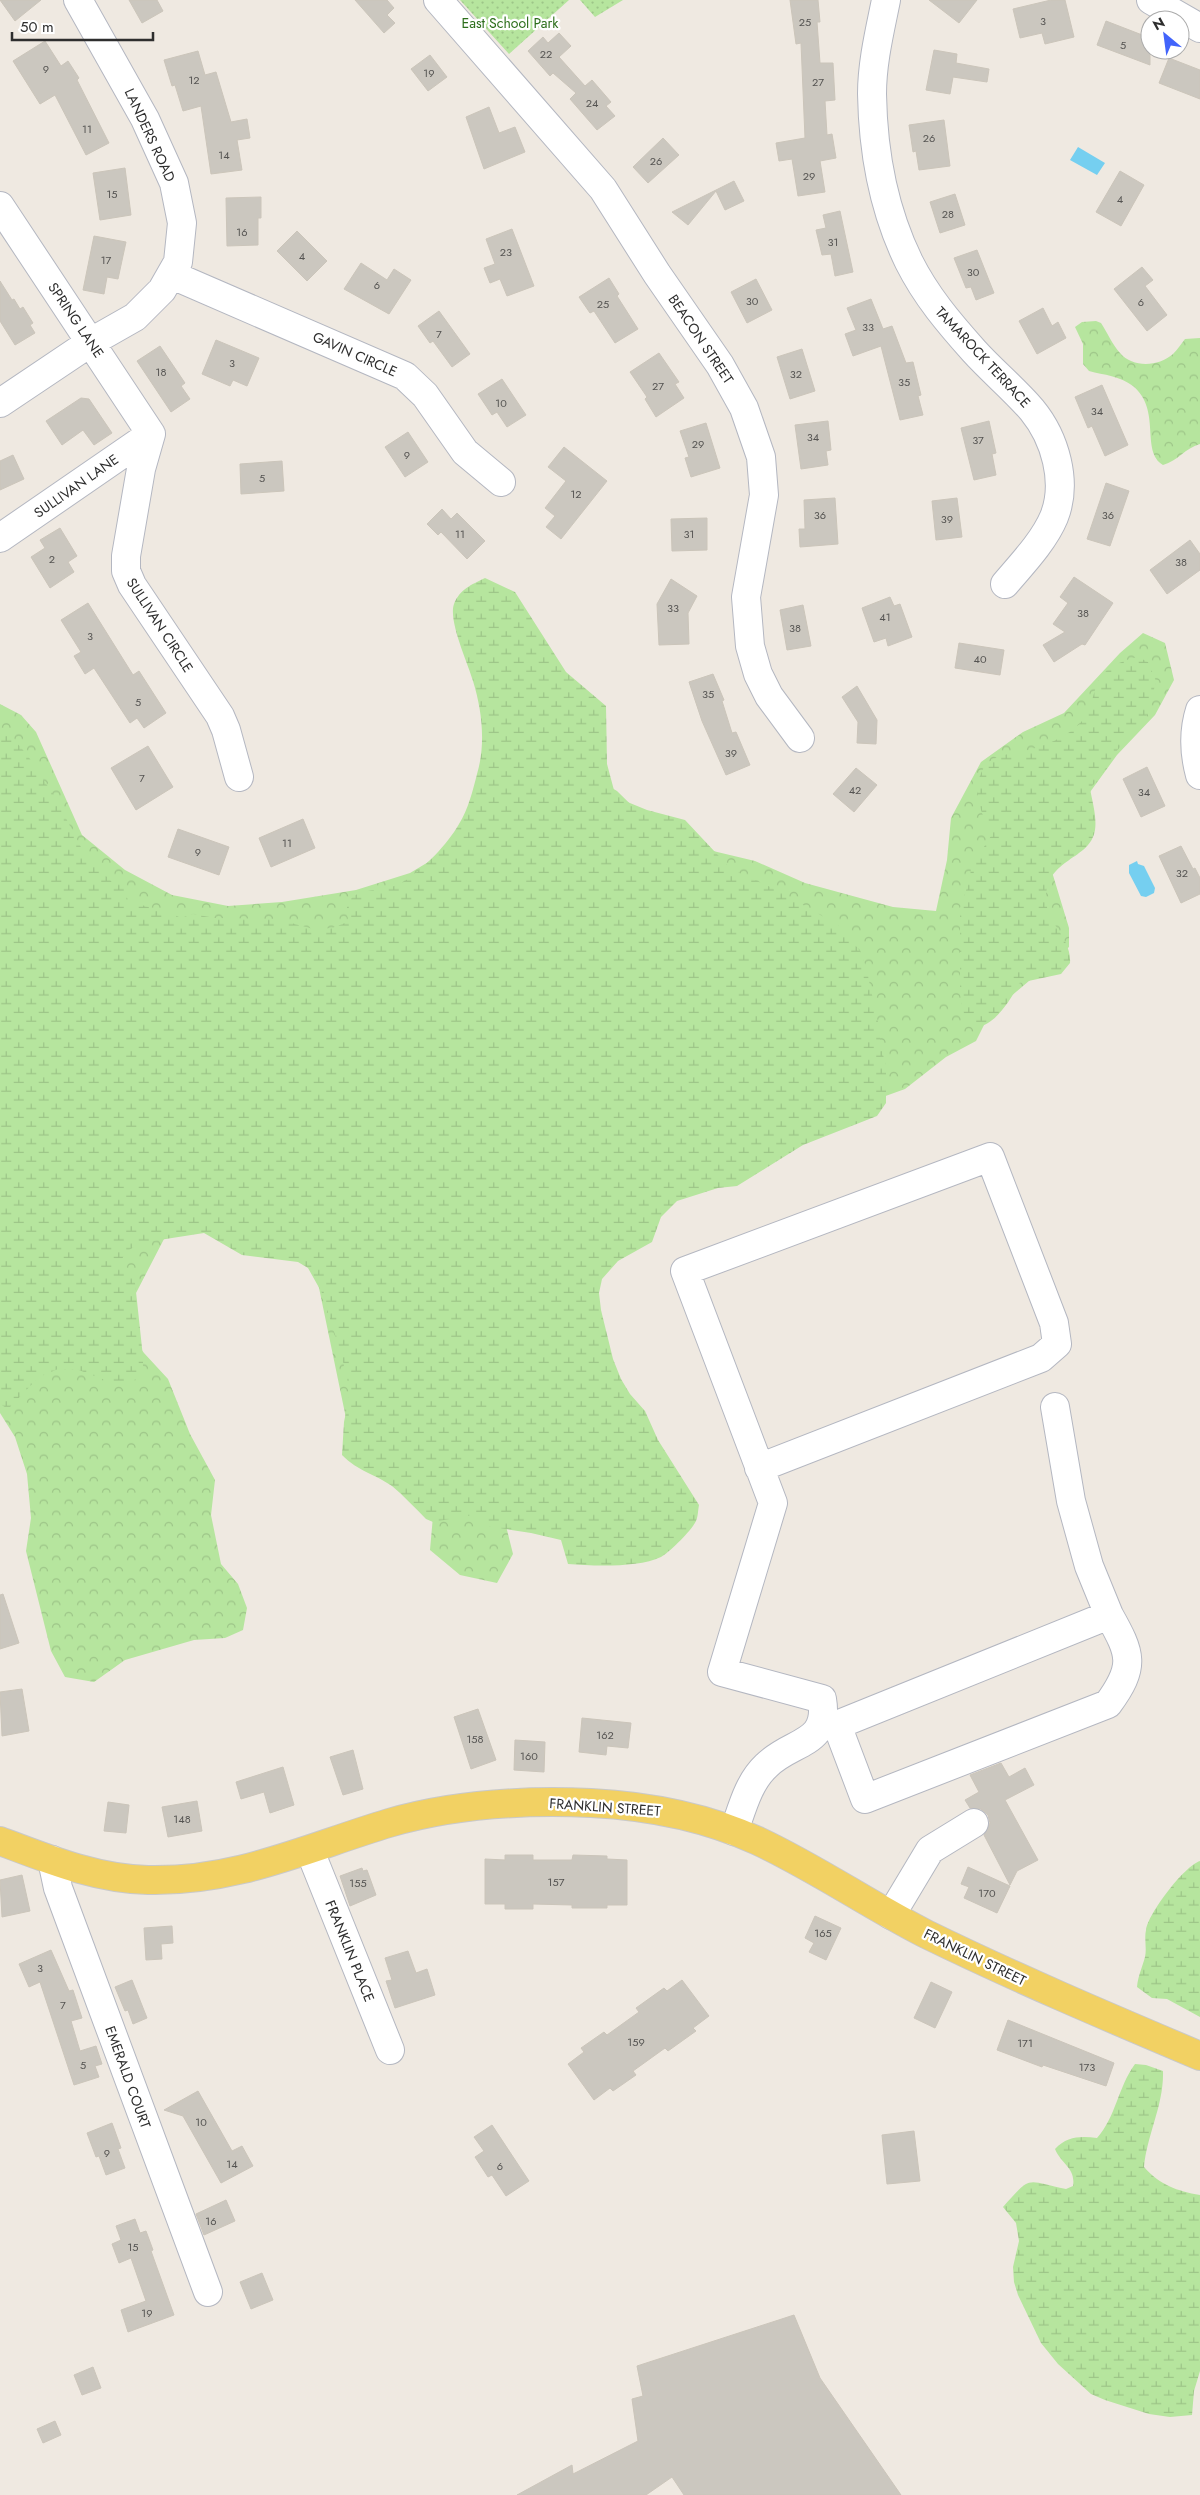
<svg xmlns="http://www.w3.org/2000/svg" width="1200" height="2495" font-family="Jost,sans-serif">
  <style>
    .forest { fill: url(#forest-crowns) }
    .wetland { fill: url(#wetland-marsh) }
    .park { fill: url(#park-dots) }
    .water { fill: #75cff0 }
    .building { fill: #cbc7bf; stroke: #cbc5ba }
    .lines { fill: none; stroke-linecap: round; stroke-linejoin: round }
    .minor-casing { stroke: #b4b7c1; stroke-width: 30 }
    .major-casing { stroke: #c9c9c9; stroke-width: 30 }
    .minor { stroke: #fff; stroke-width: 28 }
    .major { stroke: #f2d163; stroke-width: 28 }
    .labels { text-anchor: middle; stroke-width: 4.5; stroke-linejoin: round; paint-order: stroke }
    .number-label { font-size: 11px; fill: #555452 }
    .park-label { font-size: 14px; fill: #2c6e1b; stroke: #fff }
    .street-label { font-size: 14px; fill: #2e2e2e; stroke: #fff }
  </style>
  <defs>
    <pattern id="forest-crowns" width="20" height="18" patternUnits="userSpaceOnUse" patternTransform="scale(1.25)"><rect width="20" height="18" fill="#b6e59e"/><path d="M2 6a3 3 0 1 1 6 0M12 15a3 3 0 1 1 6 0" fill="none" stroke="#9dc588"/></pattern>
    <pattern id="wetland-marsh" width="20" height="14" patternUnits="userSpaceOnUse" patternTransform="scale(1.25)"><rect width="20" height="14" fill="#b6e59e"/><path d="M1 5h8M5 5V1M11 12h8M15 12V8" fill="none" stroke="#9dc588"/></pattern>
    <pattern id="park-dots" width="8" height="8" patternUnits="userSpaceOnUse" patternTransform="scale(1.25)"><rect width="8" height="8" fill="#b6e59e"/><path d="M2 2h.1M6 6h.1" fill="none" stroke="#9dc588" stroke-width="1.8" stroke-linecap="round"/></pattern>
  </defs>
  <rect width="100%" height="100%" fill="#efe9e1"/>
  <path class="forest" d="M1096,321L1101,323C1107,332 1112,344 1120,353C1133,368 1158,367 1173,354C1177,350 1181,344 1185,339L1200,338V444C1185,448 1178,461 1163,465C1140,451 1162,410 1133,386C1120,376 1104,375 1089,371L1083,364V344L1075,327L1082,322Z
    M1143,633L1165,643L1174,680L1155,715L1117,755L1061,832L1049,862L1069,928V947L989,1015L976,1041L946,1057L905,1089L758,1142L607,1247L506,1526L513,1554L497,1583L460,1575L430,1550L433,1516L353,1452L318,1283L308,1250L225,1226L164,1239L121,1322L144,1353L168,1379L190,1434L215,1480L211,1515L221,1564L238,1584L247,1608L243,1630L225,1638L194,1640L125,1660L94,1682L65,1677L51,1651L26,1551L31,1518L27,1474L15,1437L0,1413V704L21,715L36,732L82,835L125,870L172,895L228,906L282,902L356,890L410,873L582,770L617,791L667,840L755,861L805,883L893,907L936,911L947,860L951,818L981,762L1023,732L1064,713L1120,653Z"/>
  <path class="wetland" d="M485,578L515,592L566,672L606,706L607,764L615,794L625,801L647,810L685,820L731,869L779,891L841,927L860,951L866,967L879,1027L881,1048L886,1065V1103L877,1116L803,1145L737,1186L718,1188L677,1201L661,1217L652,1242L618,1261L602,1279L599,1293L601,1310L613,1359L621,1379L630,1394L645,1411L658,1440L699,1505C698,1510 698,1517 696,1521C692,1530 670,1552 661,1557C638,1568 593,1566 568,1564L561,1540L531,1533L486,1526L473,1515L433,1522L426,1519C415,1508 404,1496 392,1486C373,1473 359,1472 342,1455L344,1422L350,1392L342,1357L322,1293L308,1268L298,1262L242,1255L204,1233L140,1243L126,1252L122,1259L135,1283L137,1301L143,1357V1368L138,1378L130,1382L113,1383L76,1369H58L39,1377L8,1409L0,1404V730L13,738L28,756L56,799L85,855L111,881L118,882L125,889L128,901C146,907 164,909 181,918L193,914L215,918L277,919L313,929L332,928L345,923L348,919C340,881 385,896 405,881C425,867 447,845 459,824C468,810 473,790 477,774C486,744 482,710 473,681C468,663 448,621 454,604C460,589 471,585 485,578Z
    M1138,657L1148,662L1156,681L1148,714L1115,753L1099,779L1090,788C1092,801 1097,816 1095,830C1090,861 1046,857 1046,899C1046,923 1072,938 1070,963L1061,974L1019,983C1010,1003 977,1052 962,1009L960,991V908L970,879L971,867L991,836C983,816 971,792 982,771C990,753 1016,754 1032,749C1046,745 1062,738 1074,729C1107,703 1077,671 1138,657Z
    M1200,1861V2017L1167,1999L1152,1998L1137,1987C1138,1976 1142,1968 1145,1957C1147,1948 1144,1939 1146,1930C1148,1914 1184,1866 1200,1861Z
    M1135,2064L1146,2065L1163,2071C1164,2105 1147,2134 1144,2167C1160,2185 1177,2191 1200,2195V2371L1194,2391L1192,2415L1170,2417L1149,2414L1105,2400L1091,2394L1058,2364L1041,2343L1018,2295L1014,2282L1013,2267L1019,2241L1016,2223L1003,2207C1032,2175 1024,2180 1066,2189L1073,2186C1076,2168 1061,2164 1055,2149C1067,2136 1081,2136 1097,2138C1116,2117 1118,2087 1135,2064Z"/>
  <path class="park" d="M460,0H569L509,54Z
    M580,0H623L595,17Z"/>
  <path class="water" d="M1078,147L1105,163L1097,175L1070,160Z
    M1137,861L1138,864L1144,866L1155,888L1154,893L1146,897L1141,896L1129,873V865Z"/>
  <path class="building" d="M0,0H41L15,21Z
    M129,0H157L163,11L142,23Z
    M355,0H387L394,8L387,15L395,23L384,33Z
    M790,0H818L820,22H817L820,63H833L835,100L825,101L827,135L832,134L836,158L820,161L825,192L798,196L792,159L779,161L776,143L805,138L801,43L796,44Z
    M929,0H977L959,23Z
    M1051,0H1065L1074,37L1045,44L1042,33L1020,38L1013,9Z
    M1106,21L1150,38V65L1097,45Z
    M559,33L571,46L559,57L585,86L592,80L611,102L606,106L615,116L597,130L570,99L576,93L553,73L550,76L528,51L543,37L548,43Z
    M45,41L61,66L68,61L79,78L77,80L109,143L86,155L55,95L40,104L13,61Z
    M934,50L957,54L956,63L989,69L987,82L953,77L950,94L926,90Z
    M198,51L205,75L216,72L231,122L247,119L250,138L237,140L242,170L211,174L201,106L183,111L175,85L172,86L164,60Z
    M430,55L447,77L428,91L411,69Z
    M1169,58L1200,70V99L1159,83Z
    M489,107L499,133L515,127L525,152L484,169L466,117Z
    M944,120L950,166L919,170L916,151L913,152L909,125Z
    M663,138L679,155L648,183L633,167Z
    M125,168L131,215L100,220L93,173Z
    M1120,171L1144,185L1121,226L1096,212Z
    M734,181L744,201L725,210L716,191L688,225L672,212Z
    M955,194L965,225L940,233L930,202Z
    M261,197V218H258V245L227,246L226,198Z
    M840,211L853,272L835,276L831,254L822,255L816,230L826,228L823,215Z
    M512,229L534,286L507,296L500,279L490,283L484,268L495,264L486,239Z
    M297,231L327,261L307,281L277,251Z
    M94,236L126,242L118,279L107,277L104,294L83,290Z
    M977,250L994,293L976,300L971,287L966,288L954,258Z
    M361,263L387,280L394,269L411,280L389,314L344,289Z
    M1142,267L1153,280L1145,286L1167,315L1147,331L1114,289Z
    M609,278L619,294L617,296L638,329L615,343L594,311L590,313L579,297Z
    M756,279L772,310L747,323L731,292Z
    M0,281L12,300L14,299L20,309L23,307L33,323L30,325L35,333L15,345L0,321Z
    M871,299L883,329L892,326L906,363L913,362L921,395L918,396L923,415L900,420L881,346L853,356L845,334L856,330L847,308Z
    M1043,308L1052,326L1058,322L1066,338L1037,354L1019,321Z
    M439,311L470,354L452,367L433,341L430,343L418,326Z
    M216,340L259,358L247,386L233,380L230,386L202,374Z
    M160,346L185,383L181,386L190,399L171,412L137,361Z
    M802,349L815,391L790,399L777,357Z
    M659,353L679,382L675,384L684,398L656,417L645,399L647,397L630,372Z
    M502,379L526,415L507,427L497,412L492,415L478,394Z
    M1102,385L1128,445L1105,456L1092,426L1088,428L1075,397Z
    M81,398L89,399L112,433L94,445L83,430L62,445L46,421Z
    M828,421L831,450L826,451L828,465L801,469L795,425Z
    M989,421L996,453L992,454L996,475L974,480L961,428Z
    M706,423L720,468L691,477L685,458L689,457L680,431Z
    M408,432L428,462L405,477L385,447Z
    M564,447L607,481L561,539L546,527L555,516L545,508L566,481L548,467Z
    M13,455L24,479L0,490V461Z
    M282,461L284,491L241,494L240,464Z
    M1106,483L1129,491L1110,546L1087,539Z
    M835,498L838,544L800,547L799,529H805L804,500Z
    M957,498L962,537L936,540L932,501Z
    M442,509L451,519L457,513L485,541L467,559L441,532L438,535L427,524Z
    M707,518V550L672,551L671,519Z
    M60,528L77,556L68,562L74,572L50,588L31,557L45,548L40,540Z
    M1190,540L1200,554V570L1167,594L1150,570Z
    M1074,577L1113,603L1085,645L1082,644L1054,662L1043,645L1065,632L1053,624L1068,603L1060,597Z
    M671,579L697,596L688,613L689,644L659,645L657,604Z
    M890,597L894,606L900,604L912,637L888,646L886,638L874,642L862,608Z
    M88,603L133,675L139,671L166,713L144,728L137,718L130,723L94,668L85,674L74,656L81,652L61,620Z
    M803,605L811,646L787,650L780,610Z
    M959,643L1004,650L1000,675L955,668Z
    M713,674L724,700L722,701L732,733L736,732L750,765L726,775L702,721L689,682Z
    M857,686L877,720L876,744L857,743L858,722L842,697Z
    M148,746L173,787L136,810L111,768Z
    M1147,767L1165,806L1141,817L1123,779Z
    M856,768L877,785L854,812L833,794Z
    M303,819L315,848L271,867L259,838Z
    M178,829L229,847L219,875L168,857Z
    M1181,846L1193,869L1195,868L1200,878V894L1181,903L1159,856Z
    M3,1594L19,1643L0,1649V1595Z
    M22,1689L29,1731L2,1736L0,1692Z
    M478,1709L496,1760L471,1769L454,1717Z
    M582,1718L631,1723L628,1748L607,1746L606,1755L579,1752Z
    M515,1740L545,1742L544,1772L514,1770Z
    M353,1750L363,1789L343,1795L330,1757Z
    M1001,1763L1009,1777L1025,1768L1034,1785L1005,1800L1038,1860L1017,1871L1010,1885L984,1835L990,1823L988,1815L981,1809L970,1808L965,1800L979,1792L970,1775Z
    M283,1767L294,1805L270,1813L264,1792L241,1799L236,1782Z
    M197,1801L202,1831L168,1837L162,1807Z
    M108,1802L129,1805L126,1833L104,1831Z
    M505,1855H533V1860H572L573,1855L607,1856V1859L627,1860V1905H607V1908H572V1905L533,1904V1909H505V1904H485V1859L505,1860Z
    M968,1867L1010,1886L997,1913L964,1898L969,1887L961,1884Z
    M362,1868L363,1871L367,1870L376,1895L350,1906L340,1876Z
    M22,1875L30,1911L2,1917L0,1880Z
    M815,1916L841,1928L826,1960L809,1952L814,1943L805,1938Z
    M172,1926L173,1943L161,1944L162,1959L146,1960L144,1928Z
    M51,1950L69,1991L73,1990L82,2018L71,2021L80,2051L96,2046L102,2064L95,2066L99,2077L74,2085L40,1982L29,1987L19,1964Z
    M408,1951L416,1973L427,1969L435,1995L395,2008L386,1981L392,1980L385,1958Z
    M132,1980L147,2018L133,2024L128,2010L125,2011L115,1987Z
    M682,1980L709,2016L693,2028L696,2031L668,2051L665,2048L633,2071L636,2075L613,2091L610,2088L594,2100L568,2064L584,2052L581,2048L604,2032L607,2035L639,2012L636,2008L664,1988L667,1991Z
    M931,1982L952,1992L935,2028L914,2018Z
    M1008,2020L1114,2063L1106,2086L1043,2065L1042,2067L997,2050Z
    M198,2091L232,2151L242,2146L253,2166L221,2183L183,2116L164,2110Z
    M112,2123L121,2148L118,2149L125,2168L106,2175L99,2156L96,2157L87,2133Z
    M492,2125L529,2181L506,2196L492,2175L488,2177L475,2157L484,2151L474,2137Z
    M914,2131L920,2181L887,2184L882,2135Z
    M226,2200L235,2221L204,2235L196,2214Z
    M135,2219L140,2233L146,2231L153,2250L151,2251L174,2315L128,2332L121,2310L146,2301L131,2258L119,2263L112,2244L121,2240L116,2226Z
    M262,2273L273,2300L251,2309L240,2282Z
    M794,2315L820,2378L901,2495H684L672,2477L646,2495H517L572,2465L573,2474L638,2441L632,2399L643,2396L637,2366Z
    M93,2367L101,2388L82,2395L74,2375Z
    M55,2421L61,2435L43,2443L37,2429Z"/>
  <g class="lines">
    <defs>
      <path id="minor" d="M438,0L603,189L657,274L720,365L744,408L761,457L764,495L746,597L750,646L758,674L769,696L800,738
        M886,0C880,30 872,62 872,94C873,151 884,211 909,262C926,296 949,323 974,351C992,371 1014,389 1032,410C1055,438 1068,482 1054,517C1044,541 1022,564 1005,584
        M1151,0L1200,28
        M0,206L151,434
        M172,275L405,376L425,395L465,452L501,482
        M0,403L91,342L135,317L162,290L178,262L182,223L174,183L145,119L78,0
        M151,434L141,469L126,556V571L132,585L220,716L226,730L239,777
        M0,538L151,434
        M1200,710C1193,732 1194,753 1200,775
        M837,1725L865,1799L1108,1704C1136,1666 1131,1654 1109,1615
        M821,1727L837,1725L1109,1615L1089,1566L1071,1501L1055,1407
        M734,1831C742,1809 748,1783 766,1766C791,1740 830,1746 822,1699L722,1672L773,1503L685,1271L990,1157L1054,1323L1057,1344L1041,1358L759,1468
        M310,1851L390,2050
        M52,1860L58,1888L208,2292
        M891,1915L930,1850L974,1823"/>
      <path id="major" d="M0,1841C48,1859 96,1879 148,1880C237,1882 306,1848 389,1823C454,1804 524,1800 591,1803C649,1806 706,1817 758,1841C816,1868 869,1905 926,1934C1016,1978 1108,2017 1200,2056"/>
    </defs>
    <use href="#minor" class="minor-casing"/>
    <use href="#major" class="major-casing"/>
    <use href="#minor" class="minor"/>
    <use href="#major" class="major"/>
  </g>
  <g class="labels">
    <g class="number-label">
      <text x="1043" y="25">3</text>
      <text x="805" y="26">25</text>
      <text x="1123" y="49">5</text>
      <text x="546" y="58">22</text>
      <text x="46" y="73">9</text>
      <text x="429" y="77">19</text>
      <text x="194" y="84">12</text>
      <text x="818" y="86">27</text>
      <text x="592" y="107">24</text>
      <text x="87" y="133">11</text>
      <text x="929" y="142">26</text>
      <text x="224" y="159">14</text>
      <text x="656" y="165">26</text>
      <text x="809" y="180">29</text>
      <text x="112" y="198">15</text>
      <text x="1120" y="203">4</text>
      <text x="948" y="218">28</text>
      <text x="242" y="236">16</text>
      <text x="833" y="246">31</text>
      <text x="506" y="256">23</text>
      <text x="302" y="260">4</text>
      <text x="106" y="264">17</text>
      <text x="973" y="276">30</text>
      <text x="377" y="289">6</text>
      <text x="752" y="305">30</text>
      <text x="1141" y="306">6</text>
      <text x="603" y="308">25</text>
      <text x="868" y="331">33</text>
      <text x="439" y="338">7</text>
      <text x="232" y="367">3</text>
      <text x="161" y="376">18</text>
      <text x="796" y="378">32</text>
      <text x="904" y="386">35</text>
      <text x="658" y="390">27</text>
      <text x="501" y="407">10</text>
      <text x="1097" y="415">34</text>
      <text x="813" y="441">34</text>
      <text x="978" y="444">37</text>
      <text x="698" y="448">29</text>
      <text x="407" y="459">9</text>
      <text x="262" y="482">5</text>
      <text x="576" y="498">12</text>
      <text x="820" y="519">36</text>
      <text x="1108" y="519">36</text>
      <text x="947" y="523">39</text>
      <text x="460" y="538">11</text>
      <text x="689" y="538">31</text>
      <text x="52" y="563">2</text>
      <text x="1181" y="566">38</text>
      <text x="673" y="612">33</text>
      <text x="1083" y="617">38</text>
      <text x="885" y="621">41</text>
      <text x="795" y="632">38</text>
      <text x="90" y="640">3</text>
      <text x="980" y="663">40</text>
      <text x="708" y="698">35</text>
      <text x="138" y="706">5</text>
      <text x="731" y="757">39</text>
      <text x="142" y="782">7</text>
      <text x="855" y="794">42</text>
      <text x="1144" y="796">34</text>
      <text x="287" y="847">11</text>
      <text x="198" y="856">9</text>
      <text x="1182" y="877">32</text>
      <text x="605" y="1739">162</text>
      <text x="475" y="1743">158</text>
      <text x="529" y="1760">160</text>
      <text x="182" y="1823">148</text>
      <text x="556" y="1886">157</text>
      <text x="358" y="1887">155</text>
      <text x="987" y="1897">170</text>
      <text x="823" y="1937">165</text>
      <text x="40" y="1972">3</text>
      <text x="63" y="2009">7</text>
      <text x="636" y="2046">159</text>
      <text x="1025" y="2047">171</text>
      <text x="83" y="2069">5</text>
      <text x="1087" y="2071">173</text>
      <text x="201" y="2126">10</text>
      <text x="107" y="2157">9</text>
      <text x="232" y="2168">14</text>
      <text x="500" y="2170">6</text>
      <text x="211" y="2225">16</text>
      <text x="133" y="2251">15</text>
      <text x="147" y="2317">19</text>
    </g>
    <g class="park-label">
      <text x="510" y="28">East School Park</text>
    </g>
    <g class="street-label">
      <text transform="translate(150 135) rotate(65)" y="5">LANDERS ROAD</text>
      <text transform="translate(76 320) rotate(56)" y="5">SPRING LANE</text>
      <text transform="translate(701 339) rotate(56)" y="5">BEACON STREET</text>
      <text transform="translate(355 354) rotate(24)" y="5">GAVIN CIRCLE</text>
      <text transform="translate(983 357) rotate(47)" y="5">TAMAROCK TERRACE</text>
      <text transform="translate(76 486) rotate(-35)" y="5">SULLIVAN LANE</text>
      <text transform="translate(160 625) rotate(57)" y="5">SULLIVAN CIRCLE</text>
      <text transform="translate(605 1807) rotate(4)" y="5">FRANKLIN STREET</text>
      <text transform="translate(350 1951) rotate(68)" y="5">FRANKLIN PLACE</text>
      <text transform="translate(975 1957) rotate(26)" y="5">FRANKLIN STREET</text>
      <text transform="translate(128 2077) rotate(70)" y="5">EMERALD COURT</text>
    </g>
  </g>
  <g transform="translate(1165 35) rotate(331)"><circle r="24" fill="#ffffff" stroke="#ababab"/>
  <path d="M0-4L9 19L0 12L-9 19Z" fill="#4264fb"/>
  <text y="-8" font-size="14" font-weight="bold" text-anchor="middle" fill="#2e2e2e">N</text>
  </g>
  <path d="M12 32v8h141v-8" fill="none" stroke="#2e2e2e" stroke-width="2.5"/>
  <text x="20" y="32" font-size="15" fill="#2e2e2e" stroke="#ffffff" stroke-width="4" paint-order="stroke">50 m</text>
</svg>
